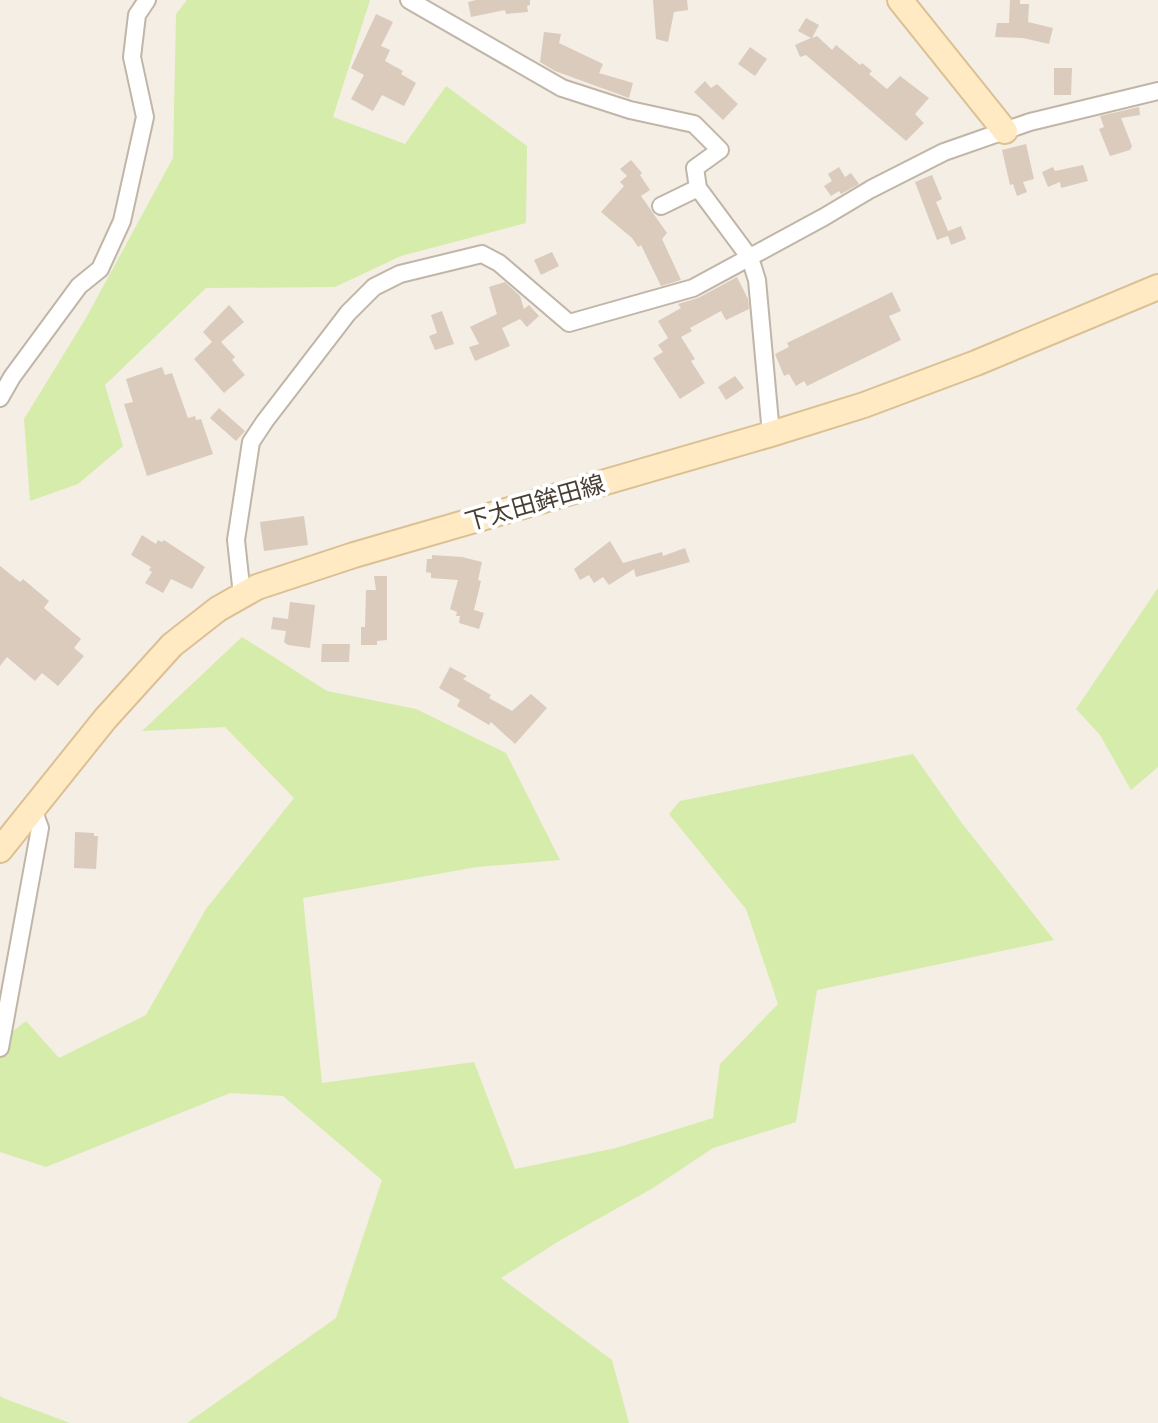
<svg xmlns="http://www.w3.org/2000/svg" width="1158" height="1423" font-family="Rubik,'Noto Sans JP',sans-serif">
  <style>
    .green { fill: #d6ecaa }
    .building { fill: #dacbbd }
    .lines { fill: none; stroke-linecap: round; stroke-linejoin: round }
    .street-casing { stroke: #c0b5a7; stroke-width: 20 }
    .secondary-casing { stroke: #dbc093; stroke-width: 28 }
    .street { stroke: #fff; stroke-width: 16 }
    .secondary { stroke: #ffeac4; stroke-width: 24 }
    .labels { text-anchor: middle; stroke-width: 8; stroke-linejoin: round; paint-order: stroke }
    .street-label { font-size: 24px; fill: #473e34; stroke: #fff }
  </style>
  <rect width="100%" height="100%" fill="#f4eee5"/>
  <path class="green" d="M187,0H370L333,117L405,144L446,86L527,146L526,223L401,256L335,287L206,288L105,385L123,446L78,484L30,501L24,419L86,318L173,158L176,14Z
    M1158,588V767L1131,790L1100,735L1076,709Z
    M242,637L327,691L416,709L506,753L560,860L477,867L303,898L322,1083L474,1062L515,1169L616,1148L713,1118L720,1064L778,1004L746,909L669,814L680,801L913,754L961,822L1054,940L817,990L796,1122L713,1148L653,1188L559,1241L501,1278L612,1360L629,1423H187L336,1318L382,1180L283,1096L230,1093L46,1167L0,1152V1041L26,1021L59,1058L146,1015L206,909L294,798L225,727L142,731Z
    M0,1396L3,1398L70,1423H0Z"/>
  <path class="building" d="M476,0H530V5L527,6L528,12L506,14L505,10L471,17L468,2Z
    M653,0H687L688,10L674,12L668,42L656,39Z
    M1010,0H1020V4H1029L1028,22L1053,28L1049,44L1023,38L995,37L997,23H1009Z
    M376,14L393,22L381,46L390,50L385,61L403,71L401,74L416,83L404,106L382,95L373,111L351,99L364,75L351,68Z
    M806,18L819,25L812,38L817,36L832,50L836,45L860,65L862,63L872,71L869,74L887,89L900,76L929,98L915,114L924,123L906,141L806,55L800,57L795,45L811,38L798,31Z
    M544,32L561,34L559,43L603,64L599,73L633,83L629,98L555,71L540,62Z
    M750,47L767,59L755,76L738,64Z
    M1054,68H1072L1071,95H1054Z
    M705,81L711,88L717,84L738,104L723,120L694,92Z
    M1139,107L1140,115L1121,118L1132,146L1130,150L1110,156L1099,129L1104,127L1100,116Z
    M1026,144L1034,179L1023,182L1027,192L1017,196L1013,184L1010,185L1002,150Z
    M631,160L642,173L640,175L650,190L641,196L667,233L662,239L681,280L661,286L641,245L638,247L632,238L601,212L624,186L620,182L627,176L620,169Z
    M1083,165L1088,181L1061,188L1060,182L1048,187L1042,172L1053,167L1055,171Z
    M839,167L845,177L851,173L859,184L841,194L839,191L831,196L824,186L832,181L828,174Z
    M932,175L942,199L936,202L948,231L961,226L966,239L951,245L948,236L937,240L915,182Z
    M552,252L559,266L541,275L534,260Z
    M737,277L748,299L749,309L726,320L721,311L690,328L692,331L681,337L695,359L691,361L705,383L680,399L653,358L663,352L658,345L668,338L658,321L681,308L678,304L698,298Z
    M505,282L520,296L524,309L529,305L539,316L527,327L520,319L502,328L510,346L475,361L469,347L479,344L470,327L497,314L489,287Z
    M892,292L901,311L889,316L901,340L807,386L804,381L796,386L789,374L784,376L775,354L789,347L787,343Z
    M229,305L244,322L221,342L235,357L232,360L245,375L224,393L194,359L212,342L203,332Z
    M442,311L454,344L435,350L429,336L437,333L431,315Z
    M162,367L165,375L172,373L188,418L195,416L196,420L201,419L213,454L147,476L124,404L133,402L126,379Z
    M735,376L744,388L726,400L718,387Z
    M219,408L245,431L236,441L210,418Z
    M304,516L308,545L264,551L260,522Z
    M142,535L156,544L158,540L162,542L164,540L205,567L192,589L171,579L163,593L145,583L152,572L149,570L151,567L131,555Z
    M610,541L623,563L662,552L663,556L685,548L690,562L636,577L634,569L609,585L603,577L594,583L589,575L580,580L574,569Z
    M432,555L462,557L482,562L478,580L481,581L474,610L484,613L479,629L459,623L460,616H456L457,612L450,609L458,580L431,578V573L426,572L427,559H432Z
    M0,566L20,582L23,579L49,601L44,608L81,639L74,648L84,656L58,686L42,673L35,681L7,657L0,666Z
    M374,576H387V640L377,641V645H361V627H365L366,590H376Z
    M290,602L315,605L310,648L288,645L284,642L286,631L271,629L273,617L288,619Z
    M322,644H350L349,662H321Z
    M450,667L467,676L463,679L491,695L489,698L512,711L531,694L547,708L515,744L491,722L489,725L457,706L460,700L439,688Z
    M75,832L94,833V836H98L96,869L74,868Z"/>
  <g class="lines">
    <defs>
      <path id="street" d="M409,0L562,88L630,110L694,124L720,150L695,168L698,188L750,258L757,280L771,434
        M661,206L698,188
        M0,398L12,377L79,286L100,269L122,221L145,117L132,57L137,15L147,0
        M242,595L236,540L251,442L265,421L348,313L374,287L400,274L482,254L499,263L569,323L693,288L824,217L871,189L944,152L1030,122L1158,91
        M0,1048L40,828L33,809"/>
      <path id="secondary" d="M900,0L1005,131
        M0,850L105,719L172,645L218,609L257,587L354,555L771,434L864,405L976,363L1158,287"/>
    </defs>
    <use href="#street" class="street-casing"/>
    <use href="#secondary" class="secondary-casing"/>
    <use href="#street" class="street"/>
    <use href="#secondary" class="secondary"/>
  </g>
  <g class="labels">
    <g class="street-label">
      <text transform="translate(535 503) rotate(-16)" y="8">下太田鉾田線</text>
    </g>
  </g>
</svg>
